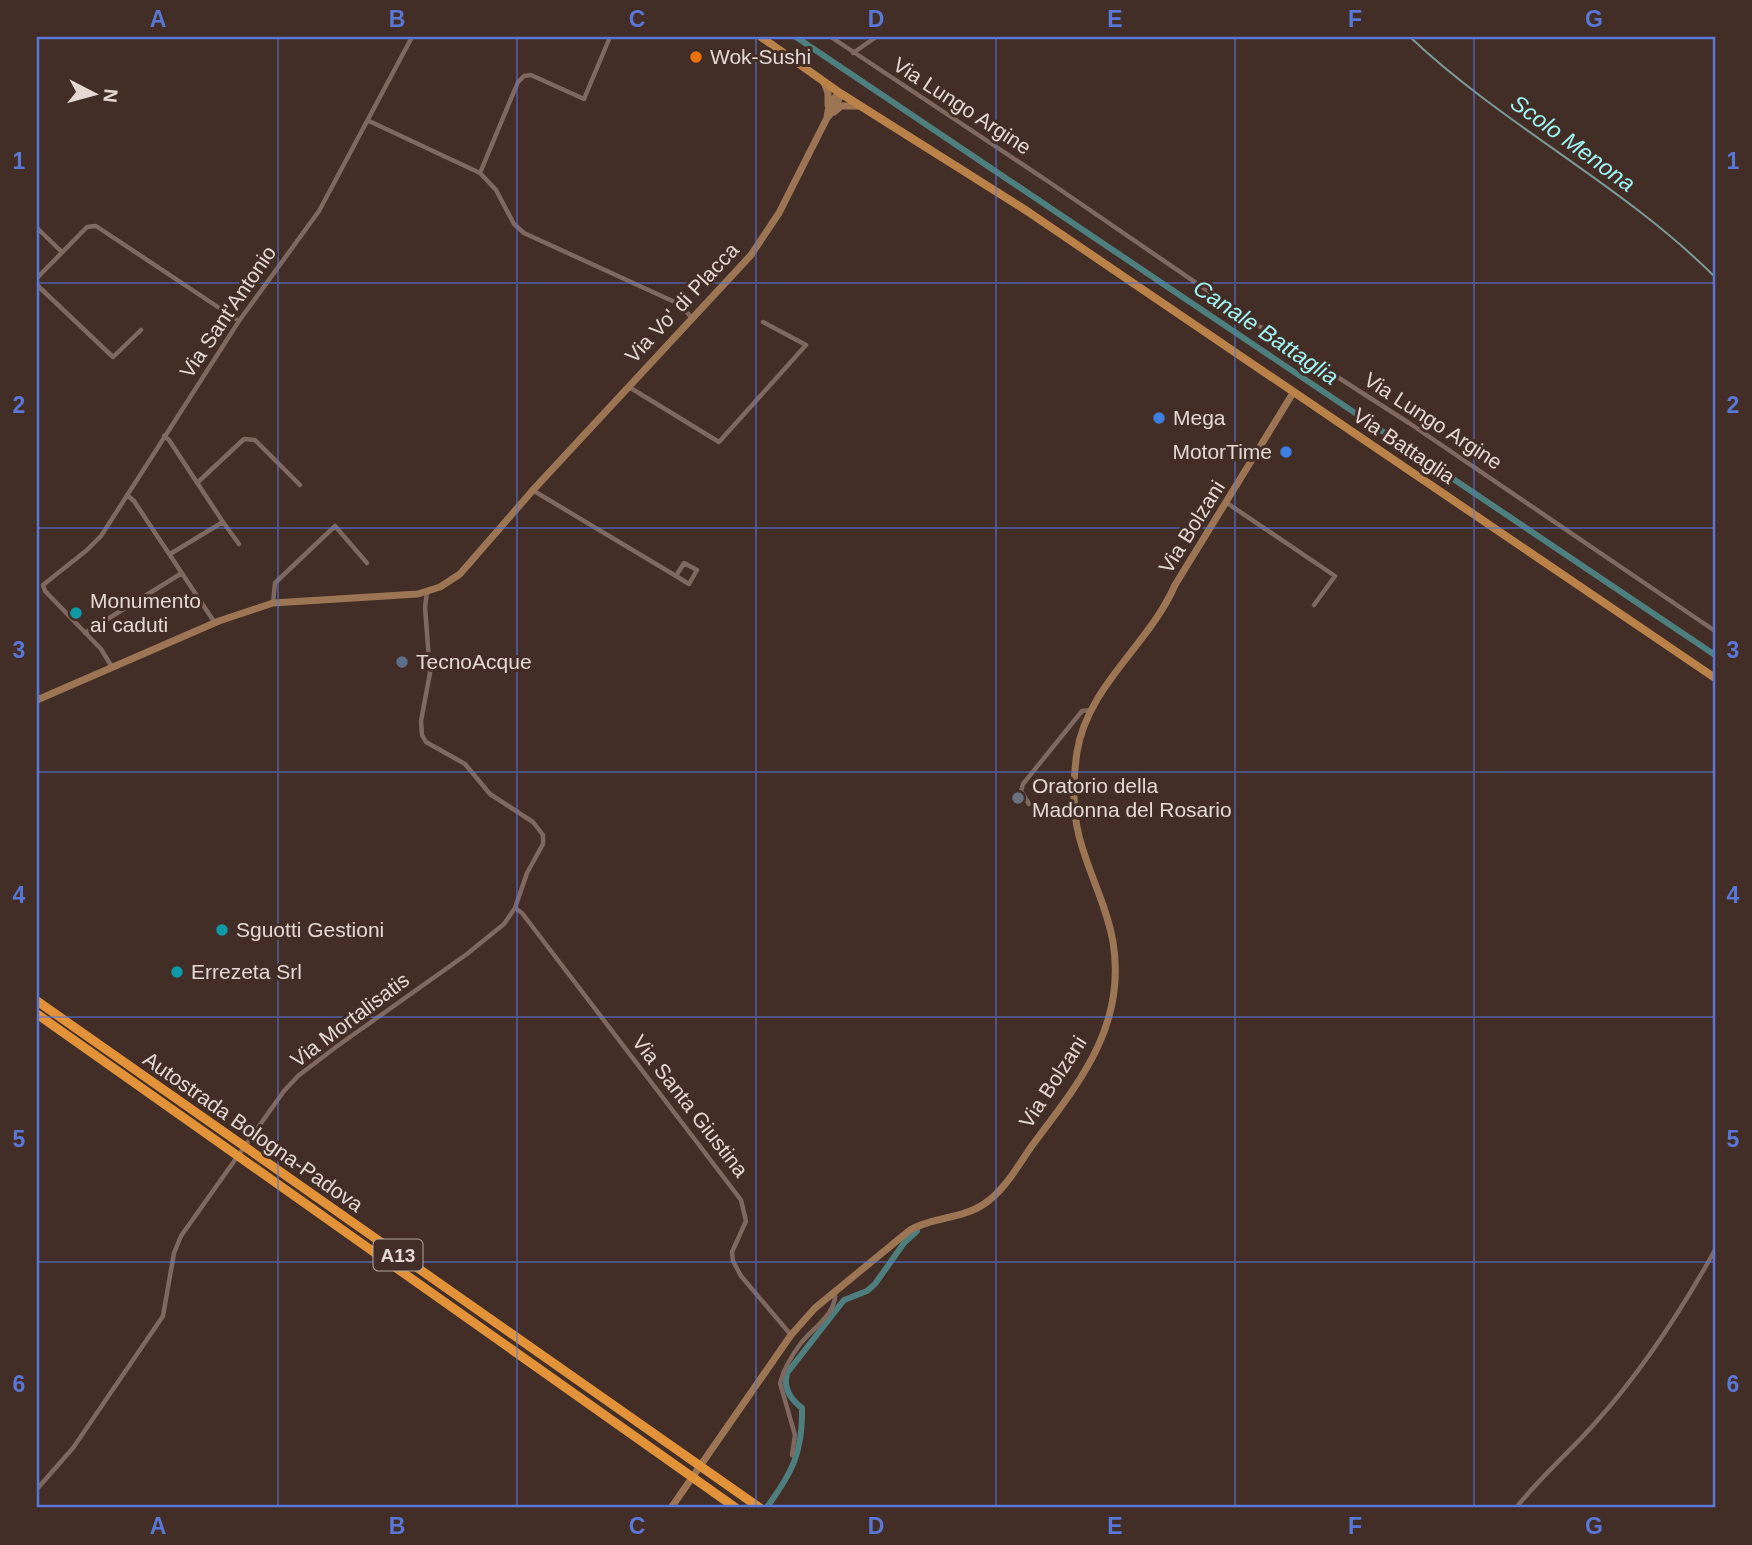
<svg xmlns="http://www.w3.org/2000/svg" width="1752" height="1545" font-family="Helvetica,sans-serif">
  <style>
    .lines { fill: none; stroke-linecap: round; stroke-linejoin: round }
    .stream { stroke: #7b9a98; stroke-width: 2 }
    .canal { stroke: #4d7f7e; stroke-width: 6 }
    .street { stroke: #7e685f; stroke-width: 4.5 }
    .secondary { stroke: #9c7554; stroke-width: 7 }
    .primary { stroke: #ba8248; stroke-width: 8 }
    .highway { stroke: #e29339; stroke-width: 9 }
    .grid { fill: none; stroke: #5977d6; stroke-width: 2; stroke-opacity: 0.55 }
    .food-dot { fill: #e8710a; stroke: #422e26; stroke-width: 2.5 }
    .shop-dot { fill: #3f7fe0; stroke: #422e26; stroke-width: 2.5 }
    .culture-dot { fill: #0f9aa8; stroke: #422e26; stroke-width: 2.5 }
    .service-dot { fill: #5c6f8a; stroke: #422e26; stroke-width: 2.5 }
    .worship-dot { fill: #6b7280; stroke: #422e26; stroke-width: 2.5 }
    .labels { text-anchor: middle; stroke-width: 6; stroke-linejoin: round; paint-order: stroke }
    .shield { fill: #422e26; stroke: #b4a59f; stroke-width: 2 }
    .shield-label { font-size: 19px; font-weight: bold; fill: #e5d8d3 }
    .poi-label { font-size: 21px; fill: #e5d8d3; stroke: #422e26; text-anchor: start }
    .street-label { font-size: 21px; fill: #e5d8d3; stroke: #422e26 }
    .water-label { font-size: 23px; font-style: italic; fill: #9ef5f4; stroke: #422e26 }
    .neatline { fill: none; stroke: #5977d6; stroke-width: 2.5 }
    .grid-label { font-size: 23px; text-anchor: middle; font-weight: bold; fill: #5977d6 }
  </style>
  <rect width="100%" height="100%" fill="#422e26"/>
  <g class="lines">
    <path class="stream" d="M1410,37C1504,126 1623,185 1715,277"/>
    <path class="canal" d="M796,37L1715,655
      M767,1507C792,1473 803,1452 802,1408C790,1399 783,1388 787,1373L844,1300L867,1291L875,1284L904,1243L917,1231"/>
    <path class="street" d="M831,37L1049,182L1272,335L1409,423L1715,631
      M853,53L876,37
      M369,121L480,173L496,190L514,224L524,233L679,304L692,318
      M480,173L518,82L524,76L531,75L584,99L610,37
      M37,228L62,252
      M37,278L87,227L96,226L239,321
      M37,285L113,357L141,330
      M629,387L719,442L806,345L763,322
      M164,436L169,440L223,522L170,554
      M197,483L244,439L255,440L300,485
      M534,491L676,576L689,584L697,570L684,563L676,576
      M127,495L134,501L215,623
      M1227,503L1335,576L1314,605
      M223,522L239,544
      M273,603L275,583L335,526L367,563
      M85,633L182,573
      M112,667L101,649L45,591L43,585L87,550L101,536L239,321L319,211L412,37
      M1029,804L1021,791L1023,784L1082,711L1091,710
      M515,908L522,913L741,1200L746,1221L732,1252L733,1261L741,1276L791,1335
      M792,1455L795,1435L780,1383C784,1368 792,1355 801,1343C813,1328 837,1313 835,1293
      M37,1489L73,1448L163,1316L174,1253L181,1236L284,1091L298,1076L336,1047L467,954L504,924L515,908L527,873L543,844V835L533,822L490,794L465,764L426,742L422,735L421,721L430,673L425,607L427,592
      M1516,1508C1540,1477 1570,1452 1596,1422C1643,1370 1681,1311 1715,1250"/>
    <path class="secondary" d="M824,82L828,93V105
      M834,112L841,106H859
      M827,118C828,107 831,101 839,93
      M37,700L219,621L273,603L418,594L440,587L460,574L533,490L751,255L779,213L827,118L837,106L840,93
      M671,1508L791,1335L815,1308L910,1230C932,1217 962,1219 984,1204C1004,1191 1018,1166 1031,1147C1078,1084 1127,1027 1113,942C1107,906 1088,872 1079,836C1072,809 1073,780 1077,752C1088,685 1149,645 1175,585L1293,393"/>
    <path class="primary" d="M761,37L840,93L1027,211L1715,678"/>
    <path class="highway" d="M37,1001L760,1508
      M37,1014L736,1508"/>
  </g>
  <path class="grid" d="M278,37V1508M517,37V1508M756,37V1508M996,37V1508M1235,37V1508M1474,37V1508M37,283H1715M37,528H1715M37,772H1715M37,1017H1715M37,1262H1715"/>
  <circle class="food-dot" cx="696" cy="57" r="7"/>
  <g class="shop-dot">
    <circle cx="1159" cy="418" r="7"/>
    <circle cx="1286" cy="452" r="7"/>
  </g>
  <g class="culture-dot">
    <circle cx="76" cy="613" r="7"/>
    <circle cx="222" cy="930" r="7"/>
    <circle cx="177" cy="972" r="7"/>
  </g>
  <circle class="service-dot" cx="402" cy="662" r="7"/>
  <circle class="worship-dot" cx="1018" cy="798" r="7"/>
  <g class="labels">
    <rect class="shield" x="373.5" y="1239.5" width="49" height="31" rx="5"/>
    <g class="shield-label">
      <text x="398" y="1262">A13</text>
    </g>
    <g class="poi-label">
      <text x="710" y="64">Wok-Sushi</text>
      <text x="1173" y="425">Mega</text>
      <text x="1272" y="459" text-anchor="end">MotorTime</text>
      <text x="90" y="608">Monumento<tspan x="90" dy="24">ai caduti</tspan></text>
      <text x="416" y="669">TecnoAcque</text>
      <text x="1032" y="793">Oratorio della<tspan x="1032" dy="24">Madonna del Rosario</tspan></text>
      <text x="236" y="937">Sguotti Gestioni</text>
      <text x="191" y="979">Errezeta Srl</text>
    </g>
    <g class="street-label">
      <text transform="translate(962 106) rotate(33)" y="7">Via Lungo Argine</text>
      <text transform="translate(682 303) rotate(-47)" y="7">Via Vo' di Placca</text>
      <text transform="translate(228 312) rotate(-56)" y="7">Via Sant'Antonio</text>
      <text transform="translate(1433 421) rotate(33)" y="7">Via Lungo Argine</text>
      <text transform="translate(1404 446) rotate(34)" y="7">Via Battaglia</text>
      <text transform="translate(1192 527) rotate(-58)" y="7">Via Bolzani</text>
      <text transform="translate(350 1020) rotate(-37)" y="7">Via Mortalisatis</text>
      <text transform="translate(1053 1082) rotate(-57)" y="7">Via Bolzani</text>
      <text transform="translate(690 1106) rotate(52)" y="7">Via Santa Giustina</text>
      <text transform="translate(253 1132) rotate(35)" y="7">Autostrada Bologna-Padova</text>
    </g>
    <g class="water-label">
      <text transform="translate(1573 143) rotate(36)" y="8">Scolo Menona</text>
      <text transform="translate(1266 332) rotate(34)" y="8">Canale Battaglia</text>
    </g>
  </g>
  <rect width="1752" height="1545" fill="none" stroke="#422e26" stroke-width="77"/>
  <g transform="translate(94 94) rotate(96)" stroke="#422e26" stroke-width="5" paint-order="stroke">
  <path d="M0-5L12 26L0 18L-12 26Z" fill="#e5d8d3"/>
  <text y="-10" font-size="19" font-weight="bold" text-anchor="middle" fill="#e5d8d3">N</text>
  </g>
  <rect x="38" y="38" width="1676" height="1468" class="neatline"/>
  <g class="grid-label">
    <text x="158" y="27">A</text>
    <text x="397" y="27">B</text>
    <text x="637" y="27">C</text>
    <text x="876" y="27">D</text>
    <text x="1115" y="27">E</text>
    <text x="1355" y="27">F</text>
    <text x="1594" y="27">G</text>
    <text x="19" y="169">1</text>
    <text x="1733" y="169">1</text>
    <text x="19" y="413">2</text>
    <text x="1733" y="413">2</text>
    <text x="19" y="658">3</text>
    <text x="1733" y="658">3</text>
    <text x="19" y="903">4</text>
    <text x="1733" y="903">4</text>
    <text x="19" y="1147">5</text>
    <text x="1733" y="1147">5</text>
    <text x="19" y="1392">6</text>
    <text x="1733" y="1392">6</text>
    <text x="158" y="1534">A</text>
    <text x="397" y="1534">B</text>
    <text x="637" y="1534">C</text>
    <text x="876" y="1534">D</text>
    <text x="1115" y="1534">E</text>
    <text x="1355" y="1534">F</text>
    <text x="1594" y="1534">G</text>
  </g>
</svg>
